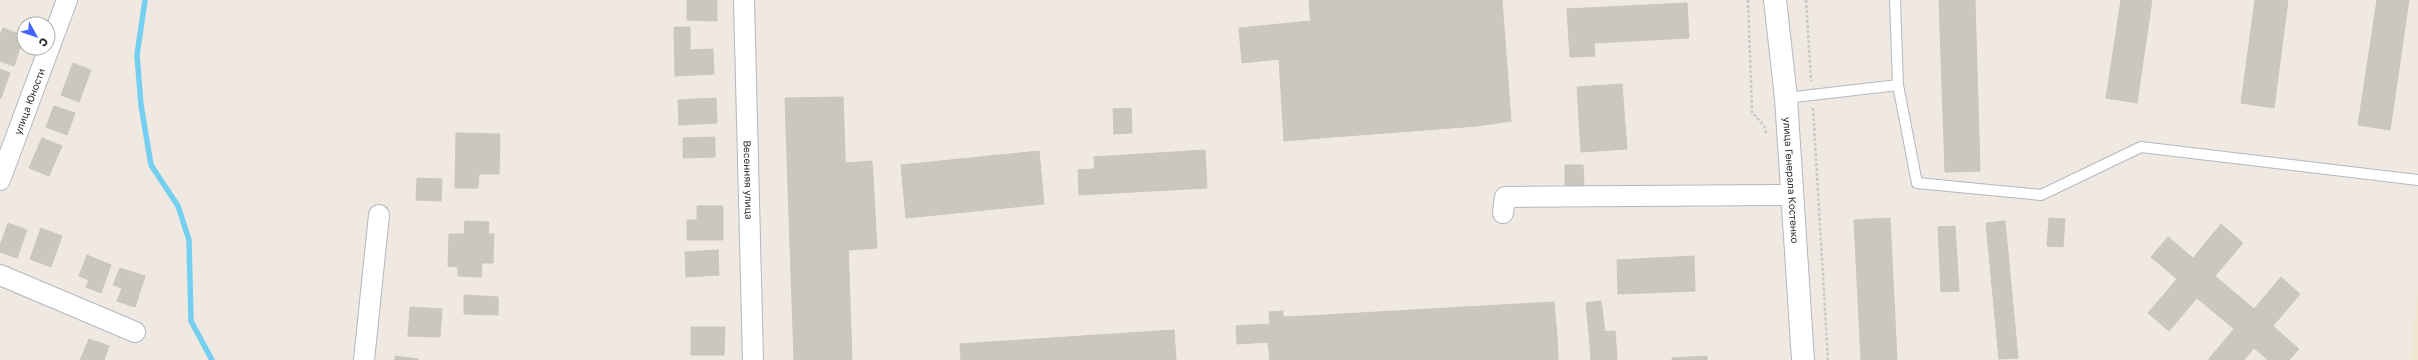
<svg xmlns="http://www.w3.org/2000/svg" width="2418" height="360" font-family="'Golos Text',sans-serif">
  <style>
    .education { fill: #f0e6d1 }
    .lines { fill: none; stroke-linecap: round; stroke-linejoin: round }
    .stream { stroke: #75cff0; stroke-width: 5.5 }
    .building { fill: #cbc7bf; stroke: #cbc5ba }
    .service-casing { stroke: #b4b7c1; stroke-width: 12 }
    .minor-casing { stroke: #b4b7c1; stroke-width: 22 }
    .secondary-casing { stroke: #b4b7c1; stroke-width: 24 }
    .path { stroke: #c9c9c9; stroke-width: 2.5; stroke-dasharray: 3 2; stroke-linecap: butt }
    .service { stroke: #fff; stroke-width: 10 }
    .minor { stroke: #fff; stroke-width: 20 }
    .secondary { stroke: #fff; stroke-width: 22 }
    .labels { text-anchor: middle; stroke-width: 3.5; stroke-linejoin: round; paint-order: stroke }
    .street-label { font-size: 10px; fill: #2e2e2e; stroke: #fff }
  </style>
  <rect width="100%" height="100%" fill="#efe9e1"/>
  <path class="education" d="M2418,290V360H2410Z"/>
  <g class="lines">
    <path class="stream" d="M145,0L137,55L141,105L151,165L178,206L189,240L191,321L212,360"/>
  </g>
  <path class="building" d="M687,0H717V21L687,20Z
    M1309,0H1466L1477,126L1320,138Z
    M1466,0H1502L1511,121L1477,126Z
    M1939,0H1975L1980,171L1945,172Z
    M2121,0H2152L2137,103L2106,98Z
    M2255,0H2288L2274,108L2241,103Z
    M2377,0H2409L2390,130L2358,125Z
    M1687,3L1689,38L1594,43L1595,56L1570,57L1567,9Z
    M1311,21L1315,55L1242,63L1239,28Z
    M674,27H690V50L713,49L714,74L675,76Z
    M3,28L24,36L14,66L0,61V35Z
    M1315,55L1320,138L1284,141L1279,58Z
    M73,63L91,70L79,102L61,95Z
    M0,69L10,73L1,98H0Z
    M1622,84L1627,149L1581,152L1577,87Z
    M843,97L852,360H794L785,98Z
    M716,98L717,123L679,125L678,100Z
    M54,106L75,113L67,135L46,127Z
    M1131,108L1132,133L1114,134L1113,109Z
    M456,133L500,134L499,174H479L478,188H455Z
    M715,137V157L683,158V138Z
    M42,138L62,146L49,176L29,168Z
    M1205,150L1207,188L1096,194L1094,157Z
    M1039,151L1044,204L906,218L901,165Z
    M872,161L877,248L849,250L844,163Z
    M1565,165H1583L1584,186H1565Z
    M1094,169L1096,194L1079,195L1078,170Z
    M417,178L442,179L441,201L416,200Z
    M697,206H723V240H687V220H697Z
    M1890,218L1897,360H1861L1854,220Z
    M2049,218L2065,219L2063,247L2047,246Z
    M465,221L489,222L488,234H494L493,263H482L481,277L458,276V267L448,266L449,234H464Z
    M2005,221L2018,358L1999,359L1986,223Z
    M8,223L27,230L17,258L0,252V246Z
    M2221,224L2243,243L2215,276L2254,309L2281,277L2300,294L2273,326L2299,349L2289,360H2268L2254,348L2244,360H2208L2234,329L2197,298L2169,331L2148,313L2177,279L2151,257L2168,237L2193,258Z
    M1955,226L1959,291L1941,292L1938,227Z
    M41,228L62,236L51,267L30,259Z
    M718,250L719,275L686,277L685,252Z
    M87,255L111,265L101,293L86,287L89,280L79,276Z
    M1694,256L1695,291L1618,294L1617,260Z
    M120,268L145,276L135,307L117,301L122,288L113,285Z
    M464,295L498,297V315L464,314Z
    M1601,301L1605,332L1589,333L1586,303Z
    M1554,302L1557,337L1403,347L1404,360H1310L1307,316Z
    M410,307L442,309L440,337L408,336Z
    M1283,311V317L1307,316L1310,360H1270L1268,342L1237,344L1236,326L1270,324L1269,312Z
    M691,327H725L724,355H691Z
    M1174,330L1176,360H961L960,344Z
    M1615,331L1617,360H1591L1589,333Z
    M1557,337L1558,360H1404L1403,347Z
    M89,339L109,346L104,360H80Z
    M395,356L418,359V360H395Z
    M1707,356V360H1672V358Z"/>
  <g class="lines">
    <defs>
      <path id="service" d="M1895,0L1898,85L1917,183L2041,195L2141,147L2418,180
        M1786,98L1898,85"/>
      <g id="minor">
        <path id="s1" d="M744,0L753,360"/>
        <path id="s2" d="M0,180L67,0"/>
        <path d="M1503,213L1505,197L1792,195"/>
        <path d="M0,275L135,332"/>
        <path d="M364,360L379,215"/>
      </g>
      <g id="secondary">
        <path id="s3" d="M1775,0L1786,98L1803,360"/>
      </g>
    </defs>
    <use href="#service" class="service-casing"/>
    <use href="#minor" class="minor-casing"/>
    <use href="#secondary" class="secondary-casing"/>
    <path class="path" d="M1748,0L1752,112L1764,126L1767,135
      M1806,0L1811,81
      M1813,108L1828,360"/>
    <use href="#service" class="service"/>
    <use href="#minor" class="minor"/>
    <use href="#secondary" class="secondary"/>
  </g>
  <g class="labels">
    <g class="street-label">
      <text dy="4" stroke="none"><textPath href="#s2" startOffset="84">улица Юности</textPath></text>
      <text dy="4" stroke="none"><textPath href="#s1" startOffset="180">Весенняя улица</textPath></text>
      <text dy="4" stroke="none"><textPath href="#s3" startOffset="181">улица Генерала Костенко</textPath></text>
    </g>
  </g>
  <g transform="translate(36 36) rotate(130)"><circle r="19" fill="#ffffff" stroke="#ababab"/>
  <path d="M0-3L7 15L0 10L-7 15Z" fill="#4264fb"/>
  <text y="-6" font-size="11" font-weight="bold" text-anchor="middle" fill="#2e2e2e">С</text>
  </g>
</svg>
